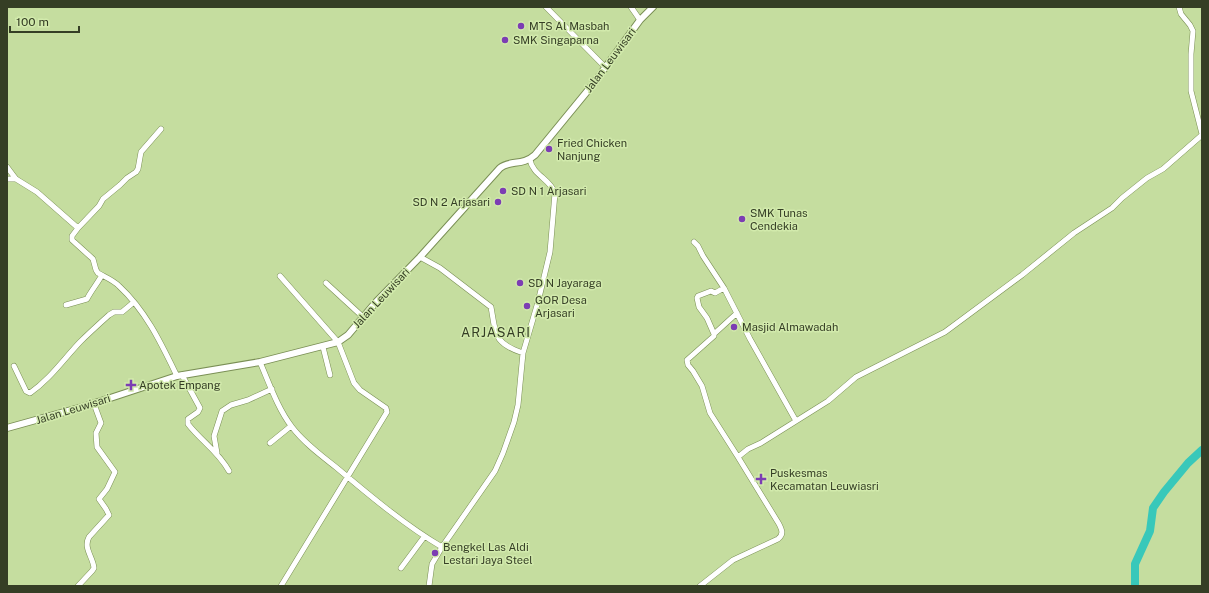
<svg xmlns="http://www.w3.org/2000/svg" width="1209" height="593" font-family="'Public Sans',sans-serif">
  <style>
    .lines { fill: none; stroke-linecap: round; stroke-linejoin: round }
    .river { stroke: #38c8ba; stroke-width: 8 }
    .minor-casing { stroke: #7a8f55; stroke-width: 6 }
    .major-casing { stroke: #7a8f55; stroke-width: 8 }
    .minor { stroke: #fff; stroke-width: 5 }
    .major { stroke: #fff; stroke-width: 6 }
    .poi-dot { fill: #7c3db3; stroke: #d2eaac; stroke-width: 1.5 }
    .labels { text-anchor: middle; stroke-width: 3; stroke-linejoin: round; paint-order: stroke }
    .poi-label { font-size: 11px; fill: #353e25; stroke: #d2eaac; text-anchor: start }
    .street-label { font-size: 11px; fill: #353e25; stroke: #d2eaac }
    .quarter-label { font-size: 13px; letter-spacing: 1px; fill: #353e25; stroke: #d2eaac }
  </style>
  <rect width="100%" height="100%" fill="#c5dd9f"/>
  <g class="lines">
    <path class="river" d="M1135,586V564L1150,531L1153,508L1164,492L1188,463L1202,450"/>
    <defs>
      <path id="minor" d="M546,7L605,67
        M631,7L640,20
        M1179,7L1181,14L1190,25L1193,31L1191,54V91L1202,134
        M7,167L16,179L37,192L78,228L72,236V240L93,259L96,270L98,273C105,277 113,280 119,286C146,311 161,343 177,376
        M7,179H16
        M78,228L99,206L103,199L120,185L127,178L136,172L138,169L141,152L161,129
        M694,242L698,246L703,256L724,288L750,339L796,421
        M420,257L440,268L491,307C496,334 493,343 523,353
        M280,276L338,342L354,383L360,390L386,408L387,412L281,586
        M326,283L363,317
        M724,288L715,293L711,291L698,296L697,298L699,307L707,318L714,334V336L687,360L688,365L693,371L702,386L710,413L738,457L748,449L761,443L828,401L856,377L945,332L1022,275L1074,233L1112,208L1122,198L1147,178L1163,169L1202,135
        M66,305L87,299C91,291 97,284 102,275
        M714,334L737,313
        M323,347L330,375
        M260,362C269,383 278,409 292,427C304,443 322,456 337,468C369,495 406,526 442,547
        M14,366L26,391L30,393C50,379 63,360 80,342C89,333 99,324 109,315L114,312H122L134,302
        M182,375L200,408L198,412L188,419V424C201,441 218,451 229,471
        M270,443L291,426
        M217,453L214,436L222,411L231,405L248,400L272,389
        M401,568L424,537
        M78,586L92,571L94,568C93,557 83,548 89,537L109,515L106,509L99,499L107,489L115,472L97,447L96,433L101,423L94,404
        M429,586L432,564L442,547L495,471L503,453L514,422L518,405L523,353L538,302L550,252L555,193C550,179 533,175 530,160
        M700,586L733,560L778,539C784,534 782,530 779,524L738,457"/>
      <path id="major" d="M7,428L86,406L177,376L260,362L338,342L348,335L376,302L420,257L500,168C509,160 523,166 535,155L594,83L640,20L653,7"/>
    </defs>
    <use href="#minor" class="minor-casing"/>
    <use href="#major" class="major-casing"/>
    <use href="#minor" class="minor"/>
    <use href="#major" class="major"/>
  </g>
  <g class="poi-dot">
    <circle cx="521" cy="26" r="4"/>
    <circle cx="505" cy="40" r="4"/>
    <circle cx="549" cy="149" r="4"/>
    <circle cx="503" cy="191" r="4"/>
    <circle cx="498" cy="202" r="4"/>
    <circle cx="742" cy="219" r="4"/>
    <circle cx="520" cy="283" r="4"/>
    <circle cx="527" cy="306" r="4"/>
    <circle cx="734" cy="327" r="4"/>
    <path d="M129 379h4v4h4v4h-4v4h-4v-4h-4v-4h4z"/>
    <path d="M759 473h4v4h4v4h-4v4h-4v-4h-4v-4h4z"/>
    <circle cx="435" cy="553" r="4"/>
  </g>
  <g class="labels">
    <g class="poi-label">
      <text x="529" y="30">MTS Al Masbah</text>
      <text x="513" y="44">SMK Singaparna</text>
      <text x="557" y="147">Fried Chicken<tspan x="557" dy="13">Nanjung</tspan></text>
      <text x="511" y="195">SD N 1 Arjasari</text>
      <text x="490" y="206" text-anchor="end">SD N 2 Arjasari</text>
      <text x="750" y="217">SMK Tunas<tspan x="750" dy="13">Cendekia</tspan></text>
      <text x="528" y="287">SD N Jayaraga</text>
      <text x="535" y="304">GOR Desa<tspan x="535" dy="13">Arjasari</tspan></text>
      <text x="742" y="331">Masjid Almawadah</text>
      <text x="139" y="389">Apotek Empang</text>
      <text x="770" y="477">Puskesmas<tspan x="770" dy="13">Kecamatan Leuwiasri</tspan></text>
      <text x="443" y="551">Bengkel Las Aldi<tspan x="443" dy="13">Lestari Jaya Steel</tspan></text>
    </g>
    <g class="street-label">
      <text transform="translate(610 60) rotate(-53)" y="4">Jalan Leuwisari</text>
      <text transform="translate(381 298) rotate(-47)" y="4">Jalan Leuwisari</text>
      <text transform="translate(73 409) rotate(-17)" y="4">Jalan Leuwisari</text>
    </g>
    <g class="quarter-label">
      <text x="496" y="337">ARJASARI</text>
    </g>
  </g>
  <rect width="1209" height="593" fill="none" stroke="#353e25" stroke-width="16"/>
  <path d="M10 26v6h69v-6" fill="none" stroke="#353e25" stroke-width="2"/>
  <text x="16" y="26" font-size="12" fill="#353e25" stroke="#d2eaac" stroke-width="3" paint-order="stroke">100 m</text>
</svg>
